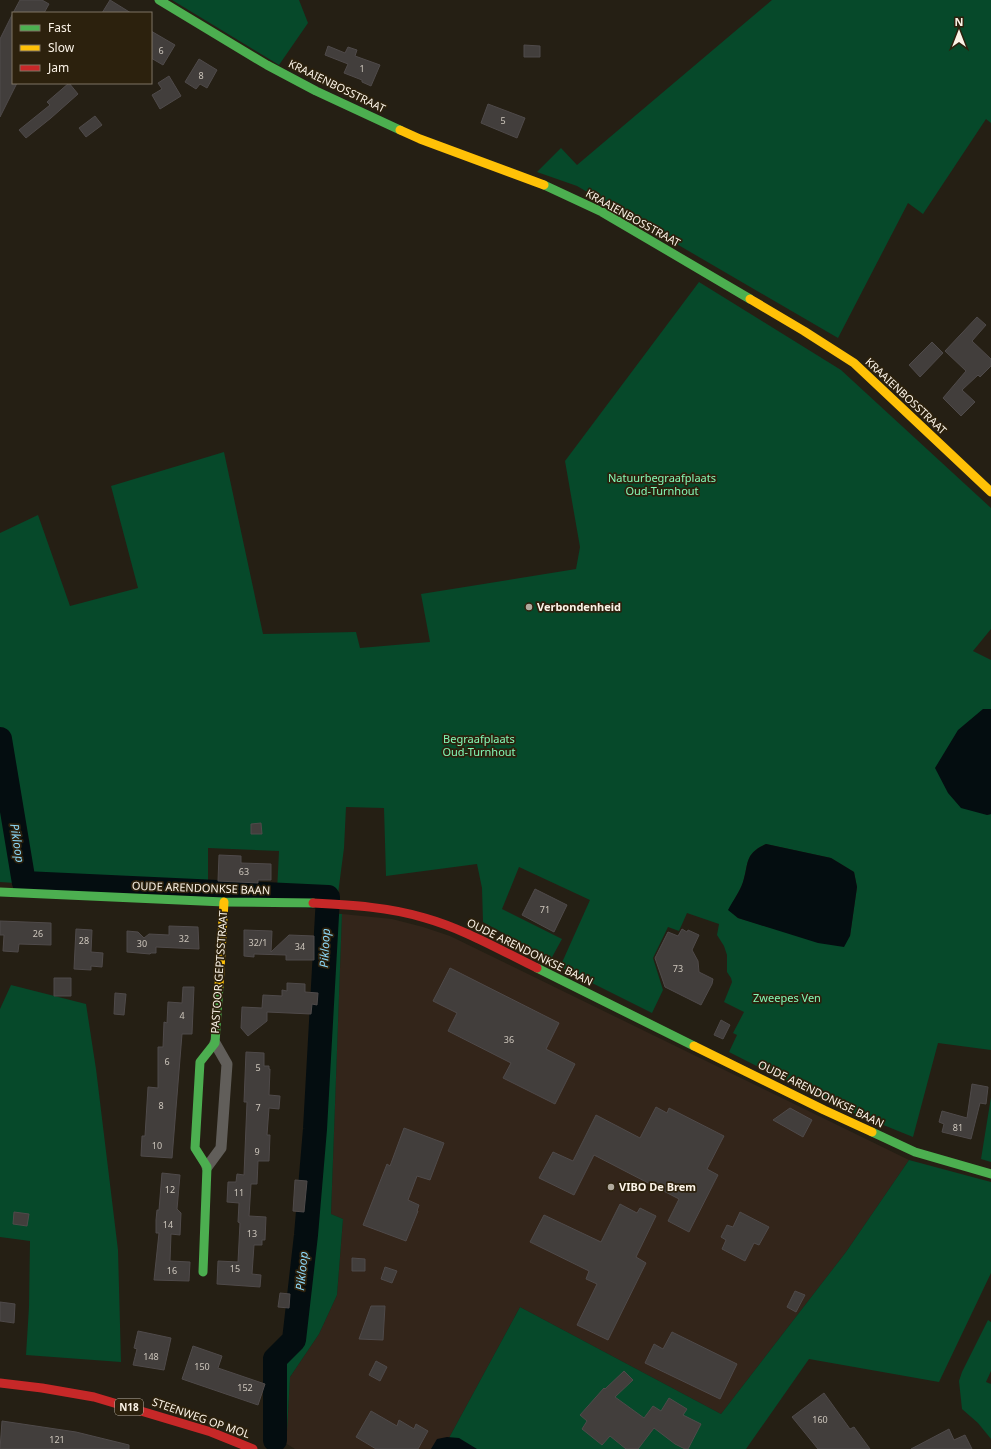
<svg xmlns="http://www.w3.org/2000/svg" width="991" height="1449" font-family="'Noto Sans',sans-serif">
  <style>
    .education { fill: #33251a }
    .green { fill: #06492a; fill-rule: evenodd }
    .water { fill: #040d10 }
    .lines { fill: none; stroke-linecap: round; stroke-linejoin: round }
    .river { stroke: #040d10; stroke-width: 24 }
    .building { fill: #423e3c; stroke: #4f4a4a }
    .street { stroke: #615e5a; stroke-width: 11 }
    .fast { stroke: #4caf50; stroke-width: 9 }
    .slow { stroke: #ffc107; stroke-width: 9 }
    .jam { stroke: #c62828; stroke-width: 9 }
    .poi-dot { fill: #b0a99d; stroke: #2c210d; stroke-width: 1.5 }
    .labels { text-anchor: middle; stroke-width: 3.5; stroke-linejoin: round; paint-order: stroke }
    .number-label { font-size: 9px; fill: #cdc6bc }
    .shield { fill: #2c210d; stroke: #bdb4a6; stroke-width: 1 }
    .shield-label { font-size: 10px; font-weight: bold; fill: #fbf3e7 }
    .street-label { font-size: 11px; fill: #fbf3e7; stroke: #2c210d }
    .park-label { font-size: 11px; fill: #84f9b6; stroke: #2c210d }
    .poi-label { font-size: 11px; font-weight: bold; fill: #fbf3e7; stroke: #2c210d; text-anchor: start }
    .water-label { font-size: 12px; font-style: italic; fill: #8cd7f7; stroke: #2c210d }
  </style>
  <rect width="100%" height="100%" fill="#251f14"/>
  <path class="education" d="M342,914L392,919L423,927L450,936L909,1160L846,1252L721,1414L520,1307L443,1449H295L282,1441L287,1431L290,1377L319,1334L337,1295L343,1219L331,1214Z"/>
  <path class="green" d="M172,0H299L308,23L279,65Z
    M772,0H991V123L986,119L923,214L908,203L838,338L577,186L537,172L561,148L577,165Z
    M699,282L841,370L991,508V629L973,651L991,660V709H983L987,815L991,814V1050L938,1043L913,1137L829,1103L729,1052L737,1035L733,1033L744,1012L724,1002L732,982L731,978L727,972V955L724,946L717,935L719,924L687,913L679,931L668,927L653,958L663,990L652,1013L560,967L590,900L519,867L502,909L562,939L551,959L483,922L482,888L477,864L386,876L384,808L346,807L344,848L338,894L277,892L279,851L208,848V887L34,878L15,883L0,882V533L38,515L70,606L138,588L111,486L224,452L263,634L356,632L360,648L430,642L421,594L576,569L580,547L565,461ZM766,844L831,858L854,872L857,887L850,936L768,927L738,918L729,910C733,901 740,891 743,882C749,863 744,854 766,844Z
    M327,913L342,914L331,1214L343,1219L337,1295L319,1334L290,1377L287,1431L282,1441L275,1440V1359L294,1339L315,1129Z
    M11,985L86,1004L96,1069L118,1250L121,1362L26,1355L29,1307L30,1241L0,1237V1009Z
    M991,1097V1162L981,1159Z
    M909,1160L991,1182V1273L939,1382L809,1359L746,1449H443L520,1307L721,1414L846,1252Z
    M988,1320L991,1322V1371L986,1382L991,1384V1439L978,1423L962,1409L959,1381L962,1372Z"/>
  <path class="water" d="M983,709H991V814L987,815L961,808L948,793L935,768L958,730Z
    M766,844L831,858L854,872L857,887L850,936L844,947L818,943L738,918L728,910C733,901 740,891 743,882C749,863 744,854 766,844Z
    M447,1437L459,1438L477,1449H431L437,1439Z"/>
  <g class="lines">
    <path class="river" d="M0,739L24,883L328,897L315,1129L306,1235L294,1340L275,1359V1440"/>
  </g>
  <path class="building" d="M20,0H42L49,4L44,13H13V83H17L0,117V39L13,13Z
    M110,0L131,13H102Z
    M151,31L175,45L163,65L151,58Z
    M524,45L540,46V57H524Z
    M328,46L345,53L348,47L357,50L355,56L380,65L371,86L362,82V80L344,73L348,64L325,55Z
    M199,59L217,70L207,88L200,84L196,89L185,82Z
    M169,76L181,96L160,109L152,95L162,89L158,83Z
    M69,83L78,94L51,118L26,138L19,130L50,105L47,102Z
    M488,104L525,118L517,138L481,123Z
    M95,116L102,125L86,137L79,128Z
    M977,317L986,325L972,341L991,359V366L980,377L978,375L962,390L975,402L961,416L943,398L966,371L945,351Z
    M932,342L943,353L920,377L909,365Z
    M261,823L262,834H251V824Z
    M219,855L241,856V863L271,864V880H258V883L218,881Z
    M535,889L567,905L554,932L522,915Z
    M0,921L51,923V945L19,944L18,952L3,951L4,935H0Z
    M169,926L198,927L199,949L156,947V953H151L150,954L127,952V931L138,932L144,938L149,934L169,935Z
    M76,929L92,930L91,952L103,953L102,967L91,966V970L74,969Z
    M682,929L687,932L688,930L699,935L692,950L698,961L699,972L713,979L712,984L701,1005L665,987L655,958L668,932L678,936Z
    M244,930L272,931L271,952L289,935L314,936V960H286V955L254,954V957L244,956Z
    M450,968L559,1023L546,1049L575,1064L555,1104L503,1078L511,1063L448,1031L457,1013L433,1001Z
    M54,978H71V996H54Z
    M287,983L305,984V992L318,993L317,1005L312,1004L311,1014L267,1012V1021L248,1036L241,1028L242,1007L262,1008L263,995L282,996V990L287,991Z
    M183,987H194L192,1034H182L172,1158L141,1156L142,1136H145L148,1087L158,1088V1047H163L164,1022L167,1023L168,1002L182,1003Z
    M115,993L126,994L124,1015L114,1014Z
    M721,1020L730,1025L723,1039L714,1035Z
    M246,1052L264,1053V1066H269V1069H270L269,1095L280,1096L279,1109L269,1108L267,1135H270L269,1161H258L257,1184H251L249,1216L266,1217L265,1240H262V1245H254L252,1274L261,1275L260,1287L217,1284L218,1261L238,1262L240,1223L238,1222L239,1203L227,1202L228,1182H236L237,1174L244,1175L247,1102H244Z
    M972,1084L988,1087L986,1104L980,1103L971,1139L942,1132L944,1124L939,1122L942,1111L967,1118Z
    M656,1107L667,1113L669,1108L724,1136L707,1169L718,1175L689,1232L668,1221L679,1199L594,1155L574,1195L539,1178L553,1152L573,1161L596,1115L640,1138Z
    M790,1108L812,1120L803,1137L773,1120Z
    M404,1128L444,1143L430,1180L417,1176L408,1200L419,1205L417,1211H418L406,1241L363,1225L387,1164L390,1166Z
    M162,1173L180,1175L177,1209L181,1213L180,1235L171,1234L170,1261L190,1262L189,1281L154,1280L159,1233H156V1220L157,1210H159Z
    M295,1180L307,1181L304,1212L293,1211Z
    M620,1204L637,1213L640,1208L656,1216L636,1257L646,1263L608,1340L577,1325L597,1284L586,1279L589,1271L530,1242L544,1215L601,1242Z
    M14,1212L29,1214L27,1226L13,1224Z
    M740,1212L769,1227L759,1245L754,1243L745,1261L722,1249L726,1240L721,1237L727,1225L733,1227Z
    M352,1258L365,1259V1271H352Z
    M385,1267L397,1271L392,1283L381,1279Z
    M795,1291L805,1295L796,1312L787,1307Z
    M280,1293L290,1294L289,1308L278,1307Z
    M0,1302L15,1304L14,1323L0,1321Z
    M371,1306H385L383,1340L359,1339Z
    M138,1331L171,1338L164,1370L133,1365L137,1349L134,1348Z
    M672,1332L737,1364L720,1399L645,1363L654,1344L663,1349Z
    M193,1346L222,1356L218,1368L265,1384L258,1405L182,1379Z
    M376,1361L387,1367L380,1381L369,1375Z
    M624,1371L633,1380L615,1397L644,1418L653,1406L661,1411L669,1398L687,1409L683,1415L701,1424L688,1449H685L675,1444L654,1428L638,1449H626L610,1436L602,1445L582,1429L587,1421L580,1415L604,1388L605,1389Z
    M824,1393L850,1429L854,1427L870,1449H818L792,1417Z
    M371,1411L397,1426L399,1420L414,1429L416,1424L428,1431L418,1449H376L356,1437Z
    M2,1421L76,1432L129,1445V1449H0Z
    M949,1429L954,1440L965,1435L972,1449H911Z"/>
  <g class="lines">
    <path class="street" d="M207,1167L221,1148L227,1064L215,1043"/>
    <path class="fast" d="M159,0L267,65L316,91L400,130
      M544,185L602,212L750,299
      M0,892L224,902L313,903
      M537,968L694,1046
      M872,1132L915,1152L991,1174
      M203,1272L207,1167L195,1148L200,1062L215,1043L219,986"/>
    <path class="slow" d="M400,130L420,139L544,185
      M750,299L804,331L854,363L991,492
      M219,986L224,902
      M694,1046L824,1110L872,1132"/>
    <path class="jam" d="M313,903C351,905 389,907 425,918C464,929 500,950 537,968
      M0,1383L42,1388L94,1397L211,1432L253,1449"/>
  </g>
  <g class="poi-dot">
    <circle cx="529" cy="607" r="4"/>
    <circle cx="611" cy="1187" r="4"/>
  </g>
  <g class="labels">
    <g class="number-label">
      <text x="161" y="54">6</text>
      <text x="362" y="72">1</text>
      <text x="201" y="79">8</text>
      <text x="503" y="124">5</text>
      <text x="244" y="875">63</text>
      <text x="545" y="913">71</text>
      <text x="38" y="937">26</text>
      <text x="184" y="942">32</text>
      <text x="84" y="944">28</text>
      <text x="258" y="946">32/1</text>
      <text x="142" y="947">30</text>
      <text x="300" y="950">34</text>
      <text x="678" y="972">73</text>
      <text x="182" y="1019">4</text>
      <text x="509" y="1043">36</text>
      <text x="167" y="1065">6</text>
      <text x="258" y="1071">5</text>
      <text x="161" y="1109">8</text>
      <text x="258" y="1111">7</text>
      <text x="958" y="1131">81</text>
      <text x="157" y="1149">10</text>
      <text x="257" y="1155">9</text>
      <text x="170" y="1193">12</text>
      <text x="239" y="1196">11</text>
      <text x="168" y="1228">14</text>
      <text x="252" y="1237">13</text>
      <text x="235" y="1272">15</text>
      <text x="172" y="1274">16</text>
      <text x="151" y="1360">148</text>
      <text x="202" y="1370">150</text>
      <text x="245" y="1391">152</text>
      <text x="820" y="1423">160</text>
      <text x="57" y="1443">121</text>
    </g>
    <rect class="shield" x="115" y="1399" width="28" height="16" rx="3"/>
    <g class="shield-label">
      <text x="129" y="1411">N18</text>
    </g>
    <g class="street-label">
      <text transform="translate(337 86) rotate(26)" y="4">KRAAIENBOSSTRAAT</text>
      <text transform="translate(633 218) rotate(29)" y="4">KRAAIENBOSSTRAAT</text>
      <text transform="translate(906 396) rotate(43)" y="4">KRAAIENBOSSTRAAT</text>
      <text transform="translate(201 888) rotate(2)" y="4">OUDE ARENDONKSE BAAN</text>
      <text transform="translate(530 952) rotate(26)" y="4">OUDE ARENDONKSE BAAN</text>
      <text transform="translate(219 972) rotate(-86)" y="4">PASTOOR GEPTSSTRAAT</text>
      <text transform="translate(821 1094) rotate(26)" y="4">OUDE ARENDONKSE BAAN</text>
      <text transform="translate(201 1418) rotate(19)" y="4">STEENWEG OP MOL</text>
    </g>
    <g class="park-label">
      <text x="662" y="482">Natuurbegraafplaats<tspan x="662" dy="13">Oud-Turnhout</tspan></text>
      <text x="479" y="743">Begraafplaats<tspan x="479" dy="13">Oud-Turnhout</tspan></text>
      <text x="787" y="1002">Zweepes Ven</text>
    </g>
    <g class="poi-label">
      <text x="537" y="611">Verbondenheid</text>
      <text x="619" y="1191">VIBO De Brem</text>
    </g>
    <g class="water-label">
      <text transform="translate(17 843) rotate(81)" y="4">Pikloop</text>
      <text transform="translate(325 948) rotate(-87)" y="4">Pikloop</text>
      <text transform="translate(302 1271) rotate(-84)" y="4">Pikloop</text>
    </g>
  </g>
  <rect x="12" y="12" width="140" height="72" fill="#2c210d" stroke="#7f7564"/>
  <rect x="20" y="25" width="20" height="6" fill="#4caf50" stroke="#7f7564"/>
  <text x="48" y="32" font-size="12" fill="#fbf3e7">Fast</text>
  <rect x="20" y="45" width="20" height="6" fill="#ffc107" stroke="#7f7564"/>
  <text x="48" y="52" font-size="12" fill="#fbf3e7">Slow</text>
  <rect x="20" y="65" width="20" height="6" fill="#c62828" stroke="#7f7564"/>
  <text x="48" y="72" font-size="12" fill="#fbf3e7">Jam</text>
  <g transform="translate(959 32)" stroke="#2c210d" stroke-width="3" paint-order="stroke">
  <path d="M0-3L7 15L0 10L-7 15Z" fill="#fbf3e7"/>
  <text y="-6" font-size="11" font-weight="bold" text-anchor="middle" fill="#fbf3e7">N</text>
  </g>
</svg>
